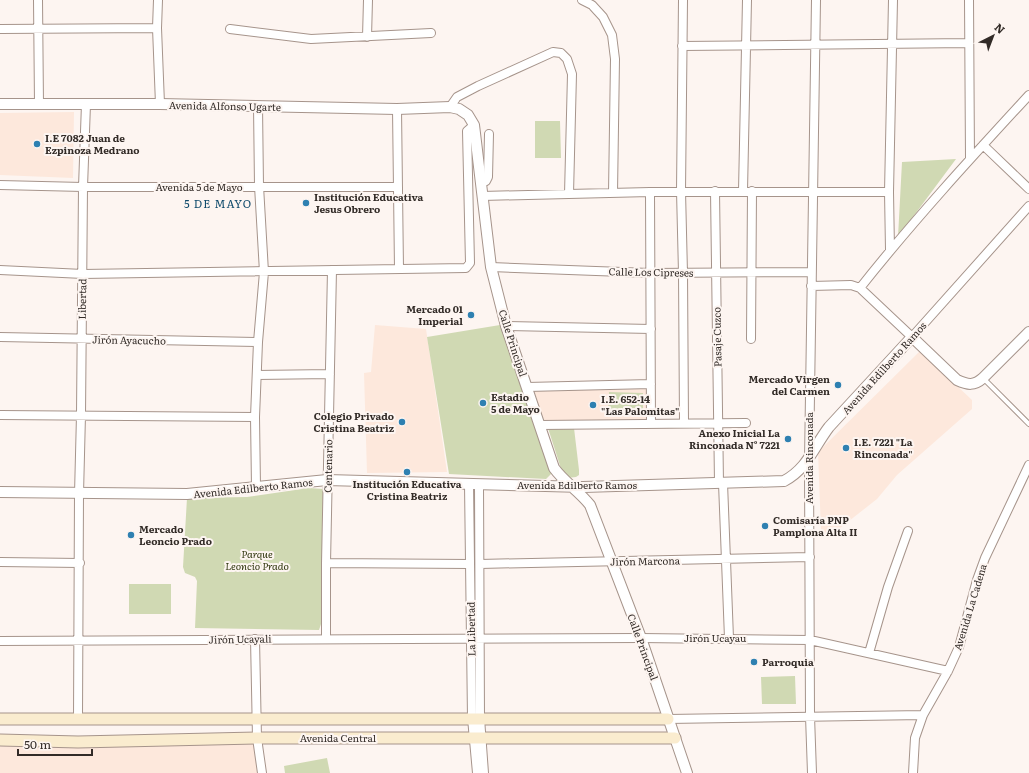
<svg xmlns="http://www.w3.org/2000/svg" width="1029" height="773" font-family="Literata,serif">
  <style>
    .built { fill: #fde8dc }
    .green { fill: #d0d9b3 }
    .lines { fill: none; stroke-linecap: round; stroke-linejoin: round }
    .service-casing { stroke: #a6948b; stroke-width: 6 }
    .minor-casing { stroke: #a6948b; stroke-width: 10 }
    .tertiary-casing { stroke: #a6948b; stroke-width: 12 }
    .secondary-casing { stroke: #a6948b; stroke-width: 13 }
    .service { stroke: #fff; stroke-width: 4 }
    .minor { stroke: #fff; stroke-width: 8 }
    .tertiary { stroke: #fff; stroke-width: 10 }
    .secondary { stroke: #faeccf; stroke-width: 11 }
    .poi-dot { fill: #2e80b1; stroke: #fdf5f1; stroke-width: 1.5 }
    .labels { text-anchor: middle; stroke-width: 4; stroke-linejoin: round; paint-order: stroke }
    .street-label { font-size: 10px; fill: #322b27; stroke: #fdf5f1 }
    .poi-label { font-size: 10px; font-weight: bold; fill: #322b27; stroke: #fdf5f1; text-anchor: start }
    .park-label { font-size: 10px; font-style: italic; fill: #30370f; stroke: #fdf5f1 }
    .neighbourhood-label { font-size: 11px; letter-spacing: 1px; fill: #104b6c; stroke: #fdf5f1 }
  </style>
  <rect width="100%" height="100%" fill="#fdf5f1"/>
  <path class="built" d="M74,112L73,178L0,175V113Z
    M375,325L426,329L447,472L367,473L364,373L371,372Z
    M920,351L972,400V409L897,475L877,499L835,532L829,536H825L821,531L818,452Z
    M648,389L649,420L543,421L534,390Z
    M0,739L257,741L261,773H0Z"/>
  <path class="green" d="M535,121H560L561,158H535Z
    M956,159L898,237L902,162Z
    M500,325L551,469V474L546,479L449,474L427,337Z
    M609,392L643,393V413L608,412Z
    M548,428H574L579,470V475L576,477L567,478L563,475Z
    M309,488L323,489L321,624L319,630L195,628L197,581L195,577L185,573L183,567L187,498L247,497Z
    M129,584H171V614H129Z
    M795,676L796,704H762L761,677Z
    M327,758L330,773H285L284,766Z"/>
  <g class="lines">
    <defs>
      <path id="service" d="M983,378L1029,424"/>
      <path id="minor" d="M38,0L39,104
        M158,0L157,28L160,104
        M582,0L592,5L603,17L612,35L615,59L613,193
        M683,0L681,191L683,273L684,423
        M969,0L970,159
        M0,29L157,28
        M230,29L311,39L431,33
        M367,37L368,0
        M682,46L968,43
        M450,107L457,97L478,86L553,52L561,53L567,59L572,74L569,194
        M397,109L399,269
        M983,145L1029,189
        M481,183L486,181L488,177L489,134
        M0,185L83,187H398
        M715,191L719,483
        M743,191L747,0
        M650,192L651,424
        M482,196L650,192H889
        M890,250L889,192L893,0
        M491,267L650,273L811,272
        M0,270L83,274L466,268L470,263L467,131L474,125
        M811,286L851,285L860,288L912,337L1029,206
        M860,288C913,221 971,158 1029,95
        M506,326L651,329
        M0,337L258,342
        M751,339L752,191
        M257,375L330,374
        M527,387L651,384
        M0,415L255,417
        M540,425L746,423
        M723,483L729,638
        M469,484L472,718L477,773
        M479,484L480,718L484,773
        M256,487L255,417L258,342L264,272L259,186L258,106
        M0,562L80,563
        M326,563L470,564
        M480,564L810,557
        M326,638V563L332,270
        M255,639L257,738L262,773
        M0,641L641,638L810,640L948,671
        M869,653L888,587L908,531
        M78,719L79,494L81,415L83,187L86,104
        M668,719L923,715
        M812,773L810,716L809,461L816,0
        M913,773L915,738L923,715L948,671L959,647L977,580L985,558L1029,465"/>
      <path id="tertiary" d="M0,104H160L397,109L450,107L459,109L468,115L474,125L491,267L506,326L554,468C564,482 579,491 590,505L641,638L687,773
        M0,492L187,494L327,480L583,487L784,481C808,468 813,448 829,427L912,337L957,380C968,385 974,386 983,378L1029,332"/>
      <path id="secondary" d="M0,719H668
        M0,740L78,742L257,738H675"/>
    </defs>
    <use href="#service" class="service-casing"/>
    <use href="#minor" class="minor-casing"/>
    <use href="#tertiary" class="tertiary-casing"/>
    <use href="#secondary" class="secondary-casing"/>
    <use href="#service" class="service"/>
    <use href="#minor" class="minor"/>
    <use href="#tertiary" class="tertiary"/>
    <use href="#secondary" class="secondary"/>
  </g>
  <g class="poi-dot">
    <circle cx="37" cy="144" r="4"/>
    <circle cx="306" cy="203" r="4"/>
    <circle cx="471" cy="315" r="4"/>
    <circle cx="838" cy="385" r="4"/>
    <circle cx="483" cy="403" r="4"/>
    <circle cx="593" cy="405" r="4"/>
    <circle cx="402" cy="422" r="4"/>
    <circle cx="788" cy="439" r="4"/>
    <circle cx="846" cy="448" r="4"/>
    <circle cx="407" cy="472" r="4"/>
    <circle cx="765" cy="526" r="4"/>
    <circle cx="131" cy="535" r="4"/>
    <circle cx="754" cy="662" r="4"/>
  </g>
  <g class="labels">
    <g class="street-label">
      <text transform="translate(225 106) rotate(1)" y="4">Avenida Alfonso Ugarte</text>
      <text x="199" y="191">Avenida 5 de Mayo</text>
      <text transform="translate(651 272) rotate(1)" y="4">Calle Los Cipreses</text>
      <text transform="translate(82 299) rotate(-89)" y="4">Libertad</text>
      <text transform="translate(717 337) rotate(-91)" y="4">Pasaje Cuzco</text>
      <text transform="translate(129 340) rotate(1)" y="4">Jirón Ayacucho</text>
      <text transform="translate(513 343) rotate(72)" y="4">Calle Principal</text>
      <text transform="translate(884 368) rotate(-48)" y="4">Avenida Edilberto Ramos</text>
      <text transform="translate(809 458) rotate(-90)" y="4">Avenida Rinconada</text>
      <text transform="translate(328 466) rotate(-89)" y="4">Centenario</text>
      <text x="577" y="489">Avenida Edilberto Ramos</text>
      <text transform="translate(253 488) rotate(-6)" y="4">Avenida Edilberto Ramos</text>
      <text transform="translate(645 561) rotate(-1)" y="4">Jirón Marcona</text>
      <text transform="translate(970 607) rotate(-73)" y="4">Avenida La Cadena</text>
      <text transform="translate(471 629) rotate(-91)" y="4">La Libertad</text>
      <text x="715" y="642">Jirón Ucayau</text>
      <text transform="translate(240 639) rotate(-1)" y="4">Jirón Ucayali</text>
      <text transform="translate(643 647) rotate(70)" y="4">Calle Principal</text>
      <text x="338" y="742">Avenida Central</text>
    </g>
    <g class="poi-label">
      <text x="45" y="142">I.E 7082 Juan de<tspan x="45" dy="12">Ezpinoza Medrano</tspan></text>
      <text x="314" y="201">Institución Educativa<tspan x="314" dy="12">Jesus Obrero</tspan></text>
      <text x="463" y="313" text-anchor="end">Mercado 01<tspan x="463" dy="12">Imperial</tspan></text>
      <text x="830" y="383" text-anchor="end">Mercado Virgen<tspan x="830" dy="12">del Carmen</tspan></text>
      <text x="491" y="401">Estadio<tspan x="491" dy="12">5 de Mayo</tspan></text>
      <text x="601" y="403">I.E. 652-14<tspan x="601" dy="12">"Las Palomitas"</tspan></text>
      <text x="394" y="420" text-anchor="end">Colegio Privado<tspan x="394" dy="12">Cristina Beatriz</tspan></text>
      <text x="780" y="437" text-anchor="end">Anexo Inicial La<tspan x="780" dy="12">Rinconada N° 7221</tspan></text>
      <text x="854" y="446">I.E. 7221 "La<tspan x="854" dy="12">Rinconada"</tspan></text>
      <text x="407" y="488" text-anchor="middle">Institución Educativa<tspan x="407" dy="12">Cristina Beatriz</tspan></text>
      <text x="773" y="524">Comisaría PNP<tspan x="773" dy="12">Pamplona Alta II</tspan></text>
      <text x="139" y="533">Mercado<tspan x="139" dy="12">Leoncio Prado</tspan></text>
      <text x="762" y="666">Parroquia</text>
    </g>
    <g class="park-label">
      <text x="257" y="558">Parque<tspan x="257" dy="12">Leoncio Prado</tspan></text>
    </g>
    <g class="neighbourhood-label">
      <text x="218" y="208">5 DE MAYO</text>
    </g>
  </g>
  <g transform="translate(993 36) rotate(42)" stroke="#fdf5f1" stroke-width="3" paint-order="stroke">
  <path d="M0-3L7 15L0 10L-7 15Z" fill="#322b27"/>
  <text y="-6" font-size="11" font-weight="bold" text-anchor="middle" fill="#322b27">N</text>
  </g>
  <path d="M18 749v6h74v-6" fill="none" stroke="#322b27" stroke-width="2"/>
  <text x="24" y="749" font-size="12" fill="#322b27" stroke="#fdf5f1" stroke-width="3" paint-order="stroke">50 m</text>
</svg>
